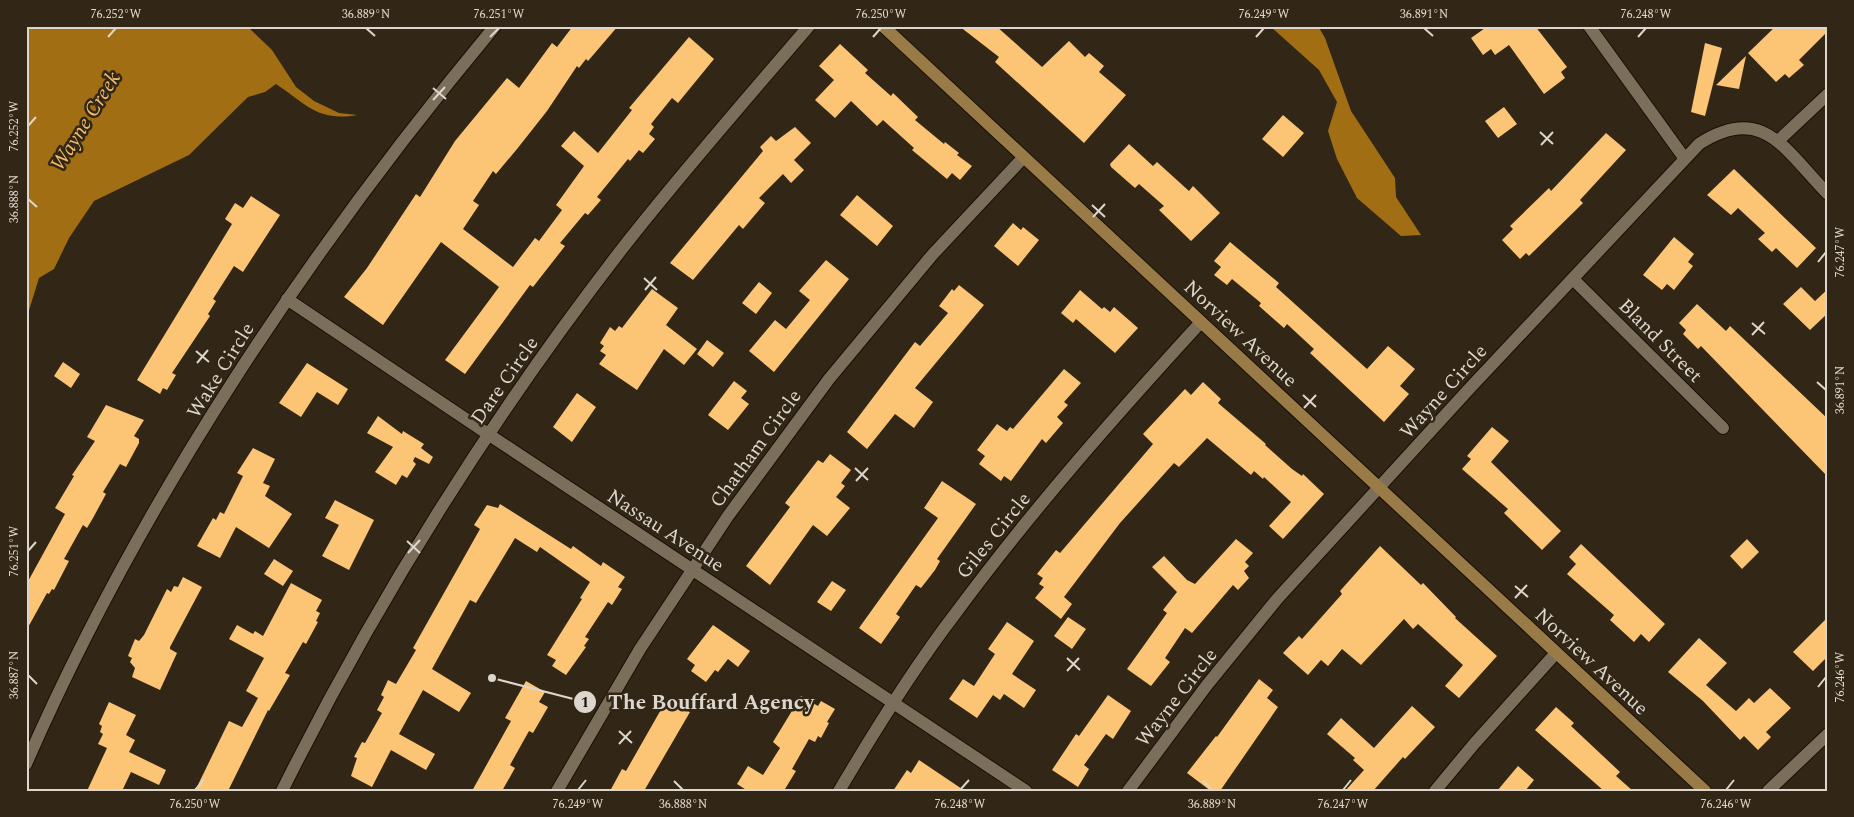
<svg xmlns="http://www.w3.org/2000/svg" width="1854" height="817" font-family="Spectral,serif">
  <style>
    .water { fill: #a16e13 }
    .building { fill: #fcc575 }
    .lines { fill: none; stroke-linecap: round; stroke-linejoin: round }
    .street-casing { stroke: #1a0f02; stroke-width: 14 }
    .secondary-casing { stroke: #1a0f02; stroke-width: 14 }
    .street { stroke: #7b6e5b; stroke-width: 12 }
    .secondary { stroke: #997b47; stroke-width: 12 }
    .ticks { fill: none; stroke: #ddd6cc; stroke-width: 2 }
    .labels { text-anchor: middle; stroke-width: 5; stroke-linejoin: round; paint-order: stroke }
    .street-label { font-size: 20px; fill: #ddd6cc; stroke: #322716 }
    .water-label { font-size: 21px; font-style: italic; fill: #f5be6e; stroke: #322716 }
    .leader { fill: none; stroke: #ddd6cc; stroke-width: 2 }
    .callout-dot { fill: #ddd6cc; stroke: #322716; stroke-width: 2 }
    .mark-label { font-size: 15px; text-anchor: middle; font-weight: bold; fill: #111 }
    .callout-label { font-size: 21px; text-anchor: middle; font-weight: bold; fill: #ddd6cc; stroke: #322716; stroke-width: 5; stroke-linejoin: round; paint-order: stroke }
    .neatline { fill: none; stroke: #ddd6cc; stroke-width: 2 }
    .ticks-label { font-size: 12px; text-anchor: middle; fill: #ddd6cc }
  </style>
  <rect width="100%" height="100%" fill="#322716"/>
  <path class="water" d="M26,26H247L272,50L296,87L314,101L339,113L357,115C318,122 306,104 276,84L265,92L248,97L189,155L94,201L69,238L54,269L39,278L26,320Z
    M1270,26H1318L1325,38L1351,111L1395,178L1396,197L1421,235L1401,236L1357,198L1337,159L1328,131L1337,102L1319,70Z"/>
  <path class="building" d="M573,26H618L588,61L586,59L579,68L577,66L547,111L517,149L496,174L493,171L473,201L479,205L463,229L513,267L535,238L539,241L562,210L556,205L584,166L561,146L574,131L598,153L632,110L629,108L689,37L714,59L678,103L672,98L651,124L654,127L649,134L655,139L643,153L639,150L630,161L628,159L597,197L601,200L588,215L585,213L560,243L565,246L533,287L530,285L465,374L445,360L499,287L441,242L383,325L344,297L367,268L416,194L420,197L455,141L507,78L519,88L552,43L557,47Z
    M959,26H996L1042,67L1069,41L1085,57L1089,53L1104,66L1099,72L1126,95L1084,143L995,62L999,57Z
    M1488,26H1535L1567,67L1561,72L1565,78L1544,94L1509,45L1495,55L1491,49L1483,55L1471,38Z
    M1776,26H1828V31L1799,60L1804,65L1789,78L1785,74L1776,82L1748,53Z
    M1705,43L1722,48L1705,116L1691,112Z
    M840,44L868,70L865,73L891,96L893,93L918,117L915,120L944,144L945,142L959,153L957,155L972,166L960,180L952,173L947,179L912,150L914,148L883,120L877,126L851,101L835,118L815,100L834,80L819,66Z
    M1746,56L1739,89L1716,85Z
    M1504,107L1517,124L1498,138L1485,121Z
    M1283,115L1304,133L1283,157L1262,139Z
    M795,127L811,143L794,160L804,170L791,183L783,174L759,198L765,203L743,229L739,225L693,280L670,263L763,151L760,147L771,136L776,141Z
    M1606,133L1626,150L1580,200L1583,203L1529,256L1526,253L1520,259L1502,240L1513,229L1510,226L1549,188L1551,191Z
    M1129,144L1153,166L1157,162L1189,191L1193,186L1220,213L1191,241L1159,210L1164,206L1139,184L1135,188L1111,167L1110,164Z
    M1734,169L1816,248L1797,268L1776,248L1772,252L1758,239L1765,233L1738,208L1731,215L1707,195Z
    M857,195L893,226L877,246L840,215Z
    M251,196L280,215L243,272L234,266L213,299L216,301L208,314L210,316L172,373L176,375L167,390L163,388L160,394L137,380L232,224L225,219L235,203L243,208Z
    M1013,223L1021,230L1023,227L1039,240L1018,266L994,246Z
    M1674,237L1694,254L1688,262L1693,266L1674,290L1667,284L1662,290L1643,275Z
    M1230,242L1279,283L1276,287L1367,369L1388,346L1415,369L1400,386L1409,394L1384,422L1310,353L1314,349L1287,324L1284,328L1259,306L1261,303L1232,279L1227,285L1214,275L1221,267L1214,261Z
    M826,260L849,279L774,372L749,351L775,320L786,329L810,300L799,291Z
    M759,282L772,293L756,314L742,303Z
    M959,285L984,305L915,388L933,402L914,428L895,414L867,449L847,432L915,342L920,346L948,313L939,306L952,289L954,291Z
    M1801,287L1815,301L1828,289V313L1810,330L1783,304Z
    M652,289L678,308L666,325L697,349L684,365L664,349L637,390L599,364L606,355L600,351L604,346L600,343L610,327L615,331L619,326L622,328Z
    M1080,290L1102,309L1104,307L1110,312L1114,307L1138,328L1115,353L1076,319L1073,323L1061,313Z
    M1697,304L1726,331L1730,326L1828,419V477L1701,346L1698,349L1683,334L1686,330L1679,323Z
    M707,340L724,353L713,367L697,354Z
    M63,362L80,374L71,388L54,376Z
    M307,363L348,389L338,405L317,392L301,417L279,403Z
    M1064,369L1081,383L1064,402L1068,405L1057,417L1063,423L1046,443L1042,439L1011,481L1004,476L1001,481L979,464L985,456L977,450L997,424L1007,431L1010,427L1013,429Z
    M734,381L747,391L741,398L749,404L728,430L708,415Z
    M1203,382L1221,399L1218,403L1266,444L1265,445L1292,469L1302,476L1303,474L1324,494L1283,539L1269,526L1291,502L1264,477L1263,479L1254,471L1251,475L1207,438L1179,467L1174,463L1120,523L1064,597L1072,604L1061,619L1035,598L1044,587L1039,584L1043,578L1037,574L1056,550L1060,553L1153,444L1143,434L1185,389L1191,395Z
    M577,393L596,407L572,442L553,427Z
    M106,405L144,420L134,436L139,439V443L126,467L120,464L103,492L106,494L93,518L87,528L83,525L64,559L69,561L54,590L52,589L49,594L47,593L26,631V585L65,514L55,508L74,476L72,475L95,441L87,437Z
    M378,416L402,434L403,431L424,444L421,448L433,457L429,464L415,457L413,461L416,464L407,478L402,475L396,485L375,472L393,447L367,433Z
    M1492,427L1509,441L1491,462L1561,531L1542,550L1504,513L1508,509L1462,469L1471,459L1467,456Z
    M253,448L275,459L263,483L270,486L265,496L292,514L269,548L236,527L220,558L197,546L213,518L216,520L220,512L224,514L243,476L237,473Z
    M830,454L851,470L841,483L845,486L836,497L850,508L827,536L813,525L770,585L746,566L790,507L785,503L818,460L823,463Z
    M942,481L976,504L937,559L940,561L935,570L921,588L916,585L896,614L900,617L881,644L859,628L938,518L924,508Z
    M335,500L374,520L349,570L322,556L339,525L325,518Z
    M500,504L571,549L573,546L601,566L603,562L625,577L618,587L622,589L612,605L608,602L585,637L589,639L584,646L586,647L566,675L552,666L556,660L547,655L582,599L580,598L590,582L540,547L537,552L515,538L476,603L470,600L432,669L471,693L459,712L423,690L399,734L435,754L426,770L391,750L372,787L351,776L357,758L354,757L362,742L365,743L382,713L377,710L384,697L381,695L388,680L396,684L416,650L413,648L480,529L474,525L487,505L498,508Z
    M1236,539L1253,553L1245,562L1249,566L1244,571L1249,578L1238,590L1233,585L1192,633L1185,628L1165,658L1170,662L1151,686L1127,669L1167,613L1163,610L1177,592L1152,567L1164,556L1187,580L1195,584Z
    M1747,539L1759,552L1742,569L1730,556Z
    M1581,544L1665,624L1649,642L1641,634L1634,642L1610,620L1614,615L1567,574L1576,564L1569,557Z
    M1380,546L1421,585L1423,583L1456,617L1455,618L1497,656L1459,698L1445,686L1463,665L1418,624L1413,629L1404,619L1361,665L1342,649L1328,666L1321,660L1308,675L1283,653L1299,636L1302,639L1342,594L1340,591Z
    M274,559L293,571L283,586L264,574Z
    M183,577L202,587L170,647V649L177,653L160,690L132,677L135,668L130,662L132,658L128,656L135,639L139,641L144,635L167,589L171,592L174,586L178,587Z
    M832,581L846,590L831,611L817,602Z
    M291,583L322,600L316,611L320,613L316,621L318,622L306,644L303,642L285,673L290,675L269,711L268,710L228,791H195L229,721L242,727L258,698L246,691L264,658L229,639L237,625L253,634L255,631L263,636Z
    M1068,617L1086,629L1072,649L1054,636Z
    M1828,617V656L1813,671L1793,652Z
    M1007,622L1034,641L1012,674L1036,690L1024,708L1004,694L1000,700L993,695L977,718L949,699L963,679L974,686L995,654L988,649Z
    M713,625L750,651L738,667L728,659L718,672L715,670L706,682L691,671L695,665L687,659Z
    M1699,638L1727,663L1706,685L1736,711L1749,698L1754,703L1770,688L1791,708L1766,732L1771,737L1758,750L1744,736L1740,740L1703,701L1668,672Z
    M1259,679L1273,690L1267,698L1278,707L1220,791H1211L1187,773L1216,736L1217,737Z
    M526,681L545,692L539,702L548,707L533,733L529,731L510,765L515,768L502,791H472L511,721L505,718Z
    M1108,695L1131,711L1113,739L1106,734L1084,765L1089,769L1078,787L1052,770L1076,734L1079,736Z
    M801,696L818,706L821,701L835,709L827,722L829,723L821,738L818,736L815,742L809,739L792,769L796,771L785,789L787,791H748L737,784L748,766L763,775L780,748L773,742Z
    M667,699L690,712L644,791H610L622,769L626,771Z
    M109,702L136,715L126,735L135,740L129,752L166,770L159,785L131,772L122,791H87L107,748L98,744L103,734L100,732L102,726L99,724Z
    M1412,706L1435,727L1405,759L1403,757L1373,791H1345L1364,770L1353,760L1355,758L1327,734L1341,718L1374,748Z
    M1556,707L1574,723L1571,726L1620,772L1616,776L1633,791H1604L1535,730Z
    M919,760L965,791H893L907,770L911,773Z
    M1518,766L1534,780L1525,791H1497Z"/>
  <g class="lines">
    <defs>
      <path id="street" d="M1589,26L1685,159
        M1778,141L1828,94
        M1573,279L1723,428
        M287,299L488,434L1026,791
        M26,764C141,500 311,247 495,26
        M282,791C378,598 493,415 625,245C684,170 747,98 809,26
        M557,791L640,649L728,516L829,379L933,254L1023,158
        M839,791C875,730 912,670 955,614C1031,511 1115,416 1201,322
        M1128,791L1207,685L1278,598L1469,389L1699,144C1764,102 1786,152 1828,194
        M1435,791L1474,744L1556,653
        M1768,791L1828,734"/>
      <path id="secondary" d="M883,26L1705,791"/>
    </defs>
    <use href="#street" class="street-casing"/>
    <use href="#secondary" class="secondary-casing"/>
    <use href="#street" class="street"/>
    <use href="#secondary" class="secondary"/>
  </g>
  <path class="ticks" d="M366,28L375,36M1424,28L1433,36M108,37L116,28M490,37L499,28M873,37L881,28M1256,37L1264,28M1638,37L1646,28M433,88L446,99M433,100L445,87M28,126L36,117M1540,132L1553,144M1541,145L1553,132M28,199L37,207M1092,205L1105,217M1093,217L1105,204M1818,262L1826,252M644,278L657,290M645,290L656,277M1752,323L1765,334M1752,335L1764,322M196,351L209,362M197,363L208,350M1817,382L1826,390M1303,395L1316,407M1304,408L1316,395M855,468L868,480M856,481L868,468M407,541L420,553M28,551L36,542M408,553L420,540M1515,586L1528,597M1515,598L1527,585M1067,658L1080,670M1067,671L1079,658M28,675L37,684M1818,687L1826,677M619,731L632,743M619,744L631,731M674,781L683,790M1203,781L1212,790M195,790L204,780M578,790L586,780M960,790L969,780M1343,790L1351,780M1726,790L1734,780"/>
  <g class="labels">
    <g class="street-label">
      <text transform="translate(1241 333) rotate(43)" y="7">Norview Avenue</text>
      <text transform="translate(1661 340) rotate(45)" y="7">Bland Street</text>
      <text transform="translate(220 370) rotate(-58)" y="7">Wake Circle</text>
      <text transform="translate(504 380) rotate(-55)" y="7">Dare Circle</text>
      <text transform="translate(1443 391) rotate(-48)" y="7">Wayne Circle</text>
      <text transform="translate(755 448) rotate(-54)" y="7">Chatham Circle</text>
      <text transform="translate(666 530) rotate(33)" y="7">Nassau Avenue</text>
      <text transform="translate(993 535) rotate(-51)" y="7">Giles Circle</text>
      <text transform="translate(1592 661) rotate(43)" y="7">Norview Avenue</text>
      <text transform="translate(1176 697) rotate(-52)" y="7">Wayne Circle</text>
    </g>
    <g class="water-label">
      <text transform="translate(85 121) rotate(-58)" y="7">Wayne Creek</text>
    </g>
  </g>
  <path class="leader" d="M492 678L585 702"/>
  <g class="callout-dot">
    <circle cx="492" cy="678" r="5"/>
    <circle cx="585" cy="702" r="12"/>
  </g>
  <g class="mark-label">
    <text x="585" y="707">1</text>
  </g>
  <g class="callout-label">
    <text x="711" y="709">The Bouffard Agency</text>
  </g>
  <rect width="1854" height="817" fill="none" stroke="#322716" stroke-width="55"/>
  <rect x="28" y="28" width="1798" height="762" class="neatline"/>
  <g class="ticks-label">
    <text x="116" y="18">76.252°W</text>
    <text x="366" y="18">36.889°N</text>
    <text x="499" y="18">76.251°W</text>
    <text x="881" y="18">76.250°W</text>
    <text x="1264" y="18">76.249°W</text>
    <text x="1424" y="18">36.891°N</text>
    <text x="1646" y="18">76.248°W</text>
    <text transform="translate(14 126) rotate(-90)" y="4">76.252°W</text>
    <text transform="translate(14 199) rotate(-90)" y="4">36.888°N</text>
    <text transform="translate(1840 252) rotate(-90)" y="4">76.247°W</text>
    <text transform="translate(1840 390) rotate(-90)" y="4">36.891°N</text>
    <text transform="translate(14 551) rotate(-90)" y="4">76.251°W</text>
    <text transform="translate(14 675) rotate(-90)" y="4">36.887°N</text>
    <text transform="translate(1840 677) rotate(-90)" y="4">76.246°W</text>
    <text x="195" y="808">76.250°W</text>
    <text x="578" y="808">76.249°W</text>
    <text x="683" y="808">36.888°N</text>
    <text x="960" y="808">76.248°W</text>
    <text x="1212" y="808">36.889°N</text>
    <text x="1343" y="808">76.247°W</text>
    <text x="1726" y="808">76.246°W</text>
  </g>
</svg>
